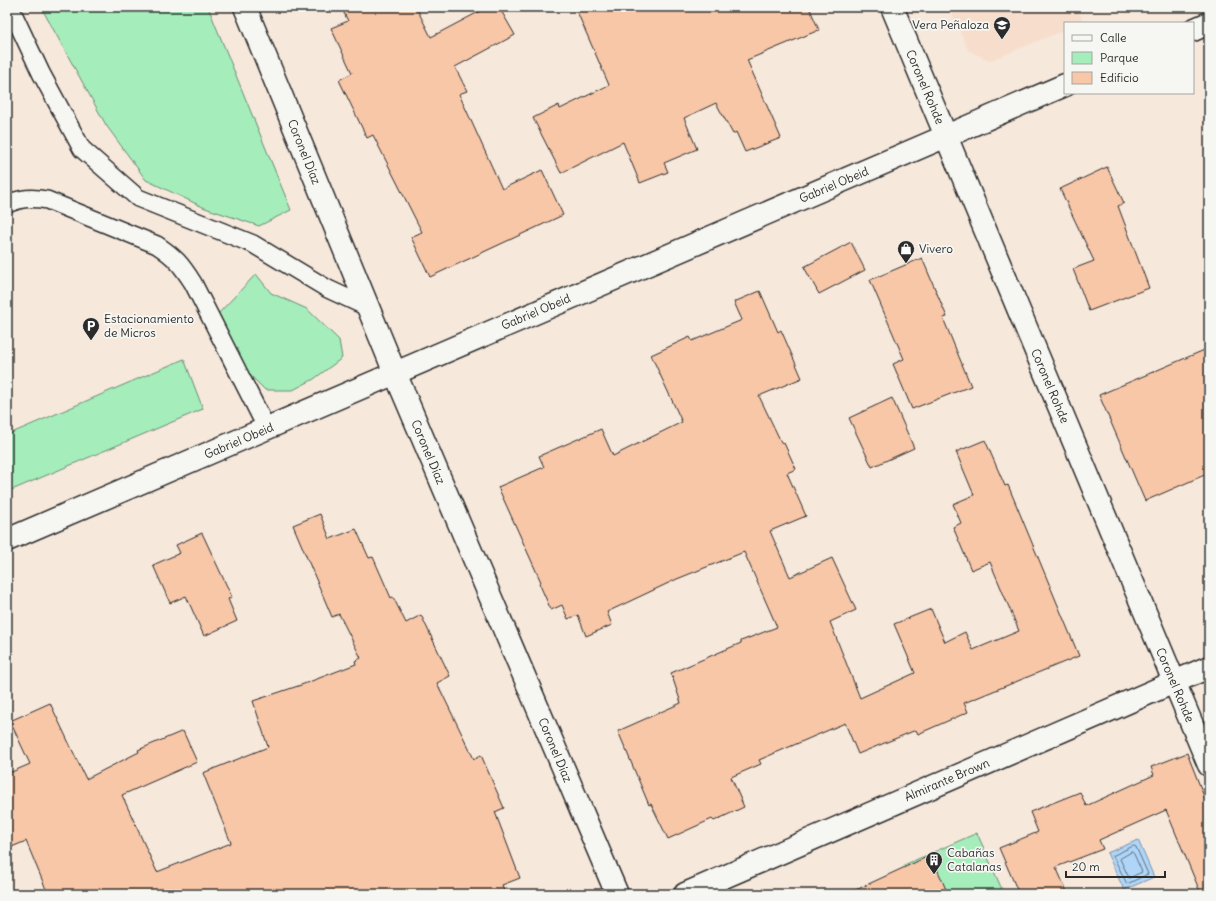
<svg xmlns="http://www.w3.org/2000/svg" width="1216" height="901" font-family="Delius,sans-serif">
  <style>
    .built { fill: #f7decc }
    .green { fill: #a5edbb; stroke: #688c73 }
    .water { fill: #afd5f8; stroke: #7a91a6 }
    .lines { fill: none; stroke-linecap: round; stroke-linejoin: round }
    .shore { stroke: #606f7d; stroke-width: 1 }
    .building { fill: #f8c7a8; stroke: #2b2b2b }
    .service-casing { stroke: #2b2b2b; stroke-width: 20 }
    .minor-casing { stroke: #2b2b2b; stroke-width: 25 }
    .primary-casing { stroke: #2b2b2b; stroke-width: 25 }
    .service { stroke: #f6f6f2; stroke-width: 17 }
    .minor { stroke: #f6f6f2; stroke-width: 22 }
    .primary { stroke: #f6f6f2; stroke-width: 22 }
    .labels { text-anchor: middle; stroke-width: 3.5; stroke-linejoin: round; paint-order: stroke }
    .poi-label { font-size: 12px; fill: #2b2b2b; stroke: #f6f6f2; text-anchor: start }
    .street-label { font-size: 12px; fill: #2b2b2b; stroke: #f6f6f2 }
  </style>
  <rect width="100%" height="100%" fill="#f7e8dc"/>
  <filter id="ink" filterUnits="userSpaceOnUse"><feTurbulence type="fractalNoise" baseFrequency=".025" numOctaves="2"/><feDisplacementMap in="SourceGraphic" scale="8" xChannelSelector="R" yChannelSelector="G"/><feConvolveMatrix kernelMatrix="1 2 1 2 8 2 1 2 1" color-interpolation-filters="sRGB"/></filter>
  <g filter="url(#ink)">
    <path class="built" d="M949,7H1077L1083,22L1065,23V30L989,61L968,50Z"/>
    <path class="green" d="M41,7H208L291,210L259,226L205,208L146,180L106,125Z
      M256,274L271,293L307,309L339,340L342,358L314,379L293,390H265L245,370L216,316Z
      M184,359L203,409L7,492V435Z
      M977,833L1004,894H917L904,865Z"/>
    <path class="water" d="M1138,840L1154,877L1124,890L1107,853Z"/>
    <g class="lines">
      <path class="shore" d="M1134,846L1136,847L1148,874L1127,884L1113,856Z
        M1132,852L1134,854L1142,872L1129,878L1120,859Z"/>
    </g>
    <path class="building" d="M341,7H416L431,37L488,7H499L515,35L455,67L467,91L459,94L502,189L542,170L563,215L430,277L411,237L422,232L373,135L367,138L339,80L352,73L331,28L348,21Z
      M575,7H809L819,30L747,60L781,138L745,152L736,132L733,134L716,103L684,118L697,149L664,163L668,172L640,183L623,142L561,173L533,118L559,105L560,109L609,85Z
      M1107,167L1124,203L1118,206L1149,288L1089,311L1073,269L1094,261L1060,189Z
      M851,242L865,270L819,294L804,267Z
      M922,258L947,317L943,318L971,386L912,409L893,364L904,359L870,280Z
      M760,291L778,332L781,330L802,378L759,396L782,444L784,443L796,469L787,473L806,516L770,531L790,577L832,558L856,610L830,622L860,698L915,673L894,624L931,609L945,642L965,632L973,650L1019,631L990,562L971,570L953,527L961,523L953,504L974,495L956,452L985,440L1005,486L1008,485L1079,656L964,703L968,712L918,734L916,730L858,754L845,723L759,760L761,764L731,777L744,807L714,821L712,819L668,839L651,804L649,805L618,731L681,703L671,673L741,643V641L777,627L744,552L677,579L607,612L612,625L586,636L578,615L568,619L562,605L551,610L539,583L541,582L498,487L544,467L539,456L601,429L613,456L682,422L651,355L690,337L692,341L742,320L734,302Z
      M1209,348V473L1145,501L1099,395Z
      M892,398L914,448L872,467L849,418Z
      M320,514L330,539L356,529L369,558L373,557L391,598L393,597L406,623L421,615L450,676L437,683L474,759L481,755L504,808L495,812L520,878L502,885L505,894H48L26,841L7,849V774L30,764L10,721L50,703L86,779L139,752L138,750L183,731L197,762L122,795L157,872L231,843L203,773L268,747L253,701L301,685L356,664L355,661L361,658L339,614L332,617L293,525Z
      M202,533L232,597L228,599L237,621L204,636L186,596L170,603L153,565L180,553L176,545Z
      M1187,753L1209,809V894H1201L1166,810L1099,840L1103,849L1056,867L1068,894H1019L999,848L1038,832L1030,812L1080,792L1086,806L1154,775L1151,767Z
      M931,855L948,894H847Z"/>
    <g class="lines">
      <defs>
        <path id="service" d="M10,7L41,73L82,149L138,198L253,244L328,289L367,307
          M7,204C22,198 31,197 47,200L157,245C175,257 181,264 193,283L267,429"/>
        <path id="minor" d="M892,7L1209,765
          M1193,30L1209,23
          M7,540L1065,85
          M685,894L1209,667"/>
        <path id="primary" d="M245,7L395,373L617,894"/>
      </defs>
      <use href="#service" class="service-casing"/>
      <use href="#minor" class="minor-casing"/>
      <use href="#primary" class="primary-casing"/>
      <use href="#service" class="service"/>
      <use href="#minor" class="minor"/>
      <use href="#primary" class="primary"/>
    </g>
  </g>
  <defs>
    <symbol id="school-pin" viewBox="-11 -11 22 30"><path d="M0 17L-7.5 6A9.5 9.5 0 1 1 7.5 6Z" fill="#2b2b2b" stroke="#f6f6f2"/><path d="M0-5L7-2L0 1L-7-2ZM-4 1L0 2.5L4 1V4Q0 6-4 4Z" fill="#fff"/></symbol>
    <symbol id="shop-pin" viewBox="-11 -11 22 30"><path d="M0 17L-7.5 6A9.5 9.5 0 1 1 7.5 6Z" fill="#2b2b2b" stroke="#f6f6f2"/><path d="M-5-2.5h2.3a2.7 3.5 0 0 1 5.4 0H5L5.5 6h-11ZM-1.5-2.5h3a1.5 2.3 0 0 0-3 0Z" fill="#fff"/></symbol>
    <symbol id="parking-pin" viewBox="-11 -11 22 30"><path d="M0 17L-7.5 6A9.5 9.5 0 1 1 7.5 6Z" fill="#2b2b2b" stroke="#f6f6f2"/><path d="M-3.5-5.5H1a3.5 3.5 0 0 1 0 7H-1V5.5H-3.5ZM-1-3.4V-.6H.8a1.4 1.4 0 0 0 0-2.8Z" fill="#fff"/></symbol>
    <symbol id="building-pin" viewBox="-11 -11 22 30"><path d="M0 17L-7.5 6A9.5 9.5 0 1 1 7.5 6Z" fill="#2b2b2b" stroke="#f6f6f2"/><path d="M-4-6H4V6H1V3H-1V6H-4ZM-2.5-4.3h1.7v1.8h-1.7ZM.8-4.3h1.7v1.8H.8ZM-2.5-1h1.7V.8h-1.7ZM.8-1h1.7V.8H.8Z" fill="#fff"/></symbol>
  </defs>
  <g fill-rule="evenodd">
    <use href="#school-pin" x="992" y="15" width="20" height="27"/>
    <use href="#shop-pin" x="896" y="239" width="20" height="27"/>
    <use href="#parking-pin" x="81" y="316" width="20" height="27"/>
    <use href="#building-pin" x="924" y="850" width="20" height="27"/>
  </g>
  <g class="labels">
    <g class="poi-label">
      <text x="989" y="29" text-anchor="end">Vera Peñaloza</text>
      <text x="919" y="253">Vivero</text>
      <text x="104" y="323">Estacionamiento<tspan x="104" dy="14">de Micros</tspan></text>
      <text x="947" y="857">Cabañas<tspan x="947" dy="14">Catalanas</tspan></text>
    </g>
    <g class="street-label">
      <text transform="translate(925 87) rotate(67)" y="4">Coronel Rohde</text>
      <text transform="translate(304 152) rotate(68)" y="4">Coronel Díaz</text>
      <text transform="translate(834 185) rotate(-23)" y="4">Gabriel Obeid</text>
      <text transform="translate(536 312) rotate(-23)" y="4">Gabriel Obeid</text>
      <text transform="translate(1050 386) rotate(67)" y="4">Coronel Rohde</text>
      <text transform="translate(239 441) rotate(-23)" y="4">Gabriel Obeid</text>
      <text transform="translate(428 452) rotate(67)" y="4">Coronel Díaz</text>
      <text transform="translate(1175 685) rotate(67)" y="4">Coronel Rohde</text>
      <text transform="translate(555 750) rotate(67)" y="4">Coronel Díaz</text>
      <text transform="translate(947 780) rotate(-23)" y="4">Almirante Brown</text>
    </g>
  </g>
  <rect width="1216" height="901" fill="none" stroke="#f6f6f2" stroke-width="24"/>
  <rect x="12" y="12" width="1192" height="877" fill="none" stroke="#2b2b2b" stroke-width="1.5" filter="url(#ink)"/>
  <rect x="1064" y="22" width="130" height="72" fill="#f6f6f2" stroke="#a5a5a2"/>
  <rect x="1072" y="35" width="20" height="6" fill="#f6f6f2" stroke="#a5a5a2"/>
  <text x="1100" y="42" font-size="12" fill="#2b2b2b">Calle</text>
  <rect x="1072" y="52" width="20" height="12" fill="#a5edbb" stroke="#a5a5a2"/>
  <text x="1100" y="62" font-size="12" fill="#2b2b2b">Parque</text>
  <rect x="1072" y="72" width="20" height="12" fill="#f8c7a8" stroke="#a5a5a2"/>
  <text x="1100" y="82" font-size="12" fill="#2b2b2b">Edificio</text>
  <path d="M1066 871v6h99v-6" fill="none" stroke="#2b2b2b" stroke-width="2"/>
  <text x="1072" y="871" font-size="12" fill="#2b2b2b" stroke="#f6f6f2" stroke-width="3" paint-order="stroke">20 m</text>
</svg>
